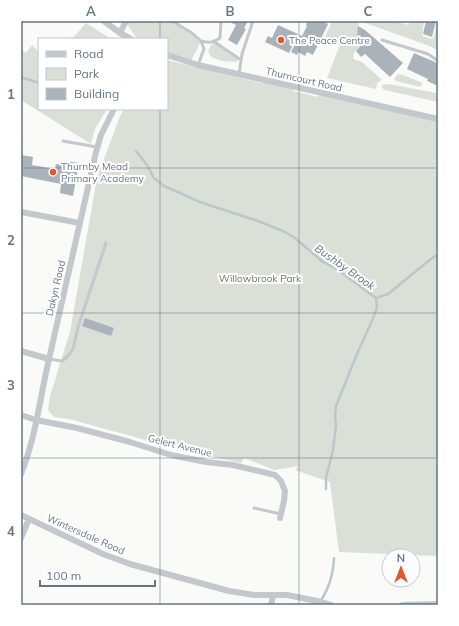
<svg xmlns="http://www.w3.org/2000/svg" width="459" height="626" font-family="Mulish,sans-serif">
  <style>
    .green { fill: #dadfd7 }
    .lines { fill: none; stroke-linecap: round; stroke-linejoin: round }
    .stream { stroke: #bbc7cb; stroke-width: 2.5 }
    .building { fill: #aab3b9 }
    .lane { stroke: #c3c8cc; stroke-width: 3 }
    .street { stroke: #c3c8cc; stroke-width: 6 }
    .grid { fill: none; stroke: #657683; stroke-width: 1; stroke-opacity: 0.55 }
    .poi-dot { fill: #e4572e; stroke: #fff; stroke-width: 1.5 }
    .labels { text-anchor: middle; stroke-width: 4; stroke-linejoin: round; paint-order: stroke }
    .poi-label { font-size: 10px; fill: #657683; stroke: #fff; text-anchor: start }
    .street-label { font-size: 10px; fill: #657683; stroke: #fff }
    .park-label { font-size: 10px; fill: #687a64; stroke: #fff }
    .water-label { font-size: 11px; font-style: italic; fill: #60757c; stroke: #fff }
    .neatline { fill: none; stroke: #657683; stroke-width: 1.5 }
    .grid-label { font-size: 13px; text-anchor: middle; font-weight: bold; fill: #657683 }
  </style>
  <rect width="100%" height="100%" fill="#fafaf8"/>
  <path class="green" d="M126,21H172L201,41L191,61L167,53V39H137L126,22Z
    M332,21H359L357,37L363,42L354,53L353,59L362,62L382,80L377,83L376,89L327,78L340,45L325,37Z
    M360,21H396L408,25L410,21H424L422,36L433,39L438,21V51L432,47Z
    M86,23L111,39H72Z
    M216,43L240,58L236,62L222,61L211,57L208,51L211,45Z
    M32,45L39,52V109H107L95,129L91,144L21,100V49L26,53Z
    M167,60L261,83L266,81L293,89V91L318,97L319,95L438,121V556L339,552L330,482L295,470L299,466L274,470L244,458L241,463L178,449L69,419L54,417L48,410L50,396L70,332L97,178L120,116L124,109H167Z
    M398,74L403,75L423,83L420,87L396,81L394,79Z
    M389,84L436,93L438,94V102L385,90L382,88V85Z"/>
  <g class="lines">
    <path class="stream" d="M21,77L39,83
      M136,151L147,165L154,178L164,186L200,202L258,221L285,232L295,238L323,262L335,268L376,298L377,308L374,316L357,354L336,406L335,416L336,426L333,450L326,478V489
      M376,298L388,294L393,290L427,262L438,254
      M318,605C329,589 333,576 334,558"/>
  </g>
  <path class="building" d="M228,21H248L244,28L246,29L237,45L228,40L236,25Z
    M308,21H322L328,24L313,55L307,52L305,56L298,52L297,55L291,52L300,35L302,36L307,26L306,25Z
    M426,21H436L432,37L423,34Z
    M278,25L298,34L289,53L265,42L268,36L272,38Z
    M358,26L365,30L403,63L390,77L365,54L361,57L356,51L364,42L357,37Z
    M414,53L435,62L438,65V86L427,81L428,79L407,69Z
    M21,155L33,157L32,165L55,169L56,164L65,165L66,161L79,163L73,196L60,193L61,184L21,176Z
    M85,318L114,328L111,336L82,326Z"/>
  <g class="lines">
    <path class="lane" d="M172,21L192,33L201,41L204,49L198,65
      M382,40L428,54L438,61
      M201,41C210,43 212,43 220,38L221,21
      M213,41L241,60
      M239,74L242,54L253,21
      M63,141L97,147
      M49,359L62,361L69,355L73,349L78,327L106,243
      M254,508L281,514"/>
    <path class="street" d="M104,21L120,33L131,39
      M120,33L126,21
      M167,55L198,65L438,119
      M21,212L80,223
      M21,351L49,359
      M21,415L36,420L77,428L130,442L171,455L206,462L233,465L275,475L281,481L285,491L284,501L280,518
      M21,474C36,437 40,397 49,359C64,290 80,221 96,152L101,135L114,109
      M21,515L103,554L130,564L229,591L254,595H287L317,601L331,605
      M21,538L29,519
      M271,605L273,595
      M403,605L438,604"/>
  </g>
  <path class="grid" d="M160,21V39M299,21V605M160,109V605M21,168H438M21,313H438M21,458H438"/>
  <g class="poi-dot">
    <circle cx="281" cy="40" r="4"/>
    <circle cx="53" cy="172" r="4"/>
  </g>
  <g class="labels">
    <g class="poi-label">
      <text x="289" y="44">The Peace Centre</text>
      <text x="61" y="170">Thurnby Mead<tspan x="61" dy="12">Primary Academy</tspan></text>
    </g>
    <g class="street-label">
      <text transform="translate(304 79) rotate(13)" y="4">Thurncourt Road</text>
      <text transform="translate(55 288) rotate(-77)" y="4">Dakyn Road</text>
      <text transform="translate(180 445) rotate(14)" y="4">Gelert Avenue</text>
      <text transform="translate(86 534) rotate(24)" y="4">Wintersdale Road</text>
    </g>
    <g class="park-label">
      <text x="260" y="282">Willowbrook Park</text>
    </g>
    <g class="water-label">
      <text transform="translate(345 267) rotate(35)" y="4">Bushby Brook</text>
    </g>
  </g>
  <rect width="459" height="626" fill="none" stroke="#ffffff" stroke-width="44"/>
  <rect x="38" y="38" width="130" height="72" fill="#ffffff" stroke="#c1c8cd"/>
  <rect x="46" y="51" width="20" height="6" fill="#c3c8cc" stroke="#c1c8cd"/>
  <text x="74" y="58" font-size="12" fill="#657683">Road</text>
  <rect x="46" y="68" width="20" height="12" fill="#dadfd7" stroke="#c1c8cd"/>
  <text x="74" y="78" font-size="12" fill="#657683">Park</text>
  <rect x="46" y="88" width="20" height="12" fill="#aab3b9" stroke="#c1c8cd"/>
  <text x="74" y="98" font-size="12" fill="#657683">Building</text>
  <g transform="translate(401 568)"><circle r="19" fill="#ffffff" stroke="#c1c8cd"/>
  <path d="M0-3L7 15L0 10L-7 15Z" fill="#e4572e"/>
  <text y="-6" font-size="11" font-weight="bold" text-anchor="middle" fill="#657683">N</text>
  </g>
  <path d="M40 580v6h115v-6" fill="none" stroke="#657683" stroke-width="2"/>
  <text x="46" y="580" font-size="12" fill="#657683" stroke="#ffffff" stroke-width="3" paint-order="stroke">100 m</text>
  <rect x="22" y="22" width="415" height="582" class="neatline"/>
  <g class="grid-label">
    <text x="91" y="16">A</text>
    <text x="230" y="16">B</text>
    <text x="368" y="16">C</text>
    <text x="11" y="99">1</text>
    <text x="11" y="245">2</text>
    <text x="11" y="390">3</text>
    <text x="11" y="536">4</text>
  </g>
</svg>
